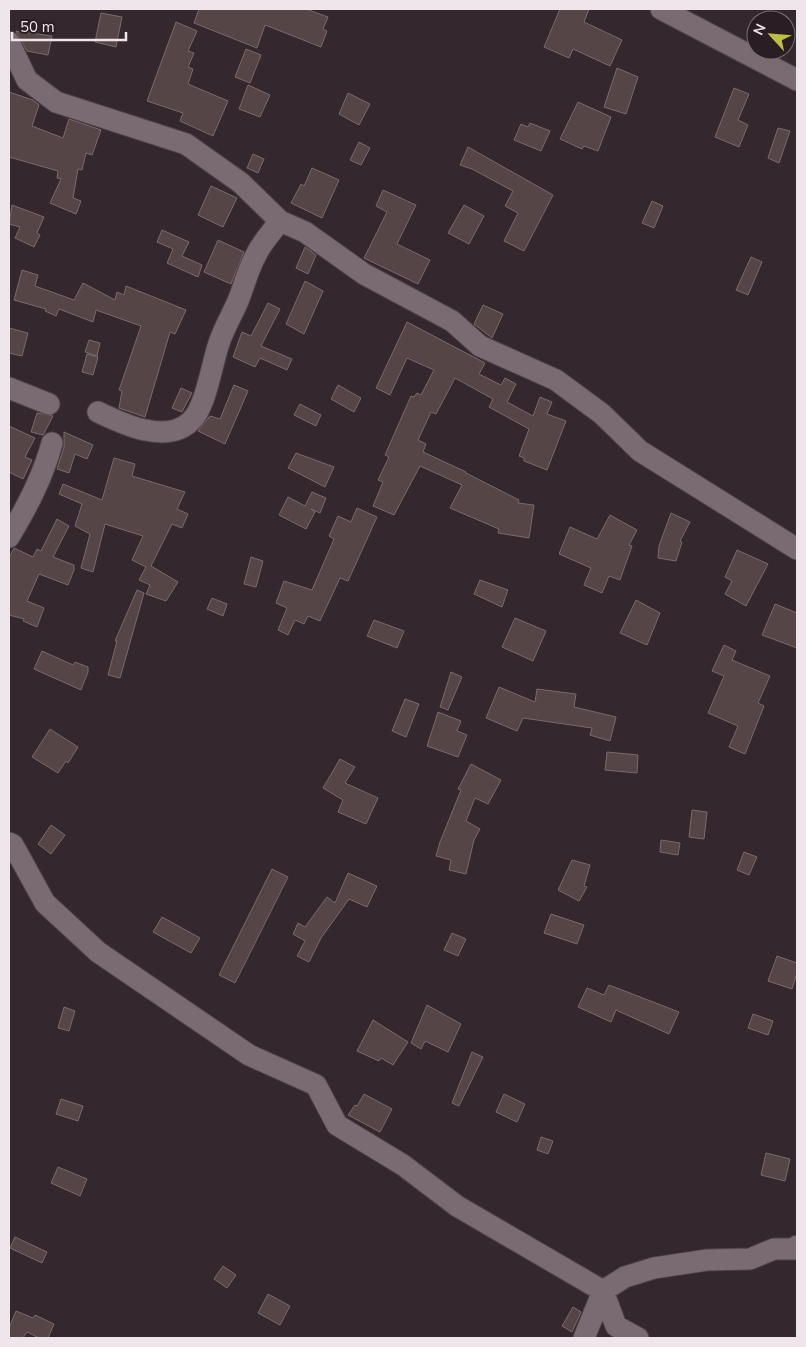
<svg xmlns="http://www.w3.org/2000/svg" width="806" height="1347" font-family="'Nunito Sans',sans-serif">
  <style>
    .building { fill: #554547; stroke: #7b6a6c }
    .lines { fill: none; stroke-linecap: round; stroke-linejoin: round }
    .minor-casing { stroke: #4e4349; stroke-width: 23 }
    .minor { stroke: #7a6b72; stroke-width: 21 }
  </style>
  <rect width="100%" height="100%" fill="#34272e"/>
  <path class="building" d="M199,9H306L328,17L323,29L327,31L321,47L265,25L257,48L194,23Z
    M560,9H589L584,22L622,40L610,66L573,49L569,58L544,47Z
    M101,13L122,17L116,47L95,42Z
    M176,22L197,31L188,51L194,53L188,67L193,69L188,84L228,101L213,136L180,121L183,113L147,101Z
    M16,31L52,36L48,55L27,51Z
    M246,49L261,55L250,83L235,77Z
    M617,68L638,77L626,114L604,107Z
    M248,85L270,95L260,117L239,109Z
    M734,88L749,94L738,120L748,125L739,147L715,137Z
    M9,92L33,100L39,105L32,126L63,138L69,119L101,130L92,155L86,153L82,170L78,169L73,198L81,201L76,214L50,203L61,179L57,178L58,171L9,157Z
    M348,93L370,104L359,125L339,114Z
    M578,102L611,117L598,151L584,146L582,149L560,139Z
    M530,123L550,131L541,151L514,140L521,124L528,127Z
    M778,128L790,131L779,163L768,158Z
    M359,142L370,148L361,165L350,160Z
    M468,147L553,195L524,251L504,241L518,213L505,206L513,191L472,169L460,165Z
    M253,154L264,159L258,173L247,168Z
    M312,168L339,180L322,218L291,203L301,184L304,186Z
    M211,186L237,198L223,227L198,215Z
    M383,190L416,205L397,244L430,260L418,284L364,258L387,212L376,206Z
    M652,201L663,206L654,228L642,223Z
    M12,205L44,217L37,233L40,235L34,247L15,238L20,227L9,224Z
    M464,205L484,216L469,244L448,233Z
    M162,230L189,242L182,256L202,265L198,277L167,263L173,249L157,242Z
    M218,240L244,252L231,284L204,272Z
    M305,247L316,255L308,274L296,268Z
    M751,257L762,262L748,295L736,290Z
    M22,270L38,275L35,286L74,300L83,283L115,300L117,292L124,295L126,286L186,310L175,334L170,332L145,417L119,408L122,391L119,390L141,326L96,310L93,322L59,309L56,316L45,311L46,309L14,300Z
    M305,281L323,291L304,334L286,324Z
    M268,303L280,309L261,346L292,359L287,370L260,358L255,367L233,357L242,332L251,336Z
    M483,305L503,314L492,338L474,324Z
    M407,322L485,363L479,374L501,385L505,378L516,384L507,402L533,416L540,397L552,402L547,414L566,421L547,470L524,461V458L519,456L529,429L489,407L493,399L455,378L436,414L431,412L418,440L426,444L423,452L466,472V473L519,500L518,503L534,505L529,538L498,533L499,529L450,508L462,485L420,466L394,515L373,506L383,482L378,480L389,457L385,455L411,396L414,397L417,393L421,395L434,370L407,358L390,395L376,388Z
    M9,328L28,333L22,356L9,353Z
    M89,340L100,343L97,356L85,352Z
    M87,354L98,357L93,375L82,372Z
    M234,385L248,391L225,444L198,431L210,416L220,419Z
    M338,385L361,398L354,412L331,399Z
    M181,388L192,393L182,412L172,408Z
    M300,404L321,415L316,426L294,415Z
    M37,413L53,416L43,435L31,432Z
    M9,426L35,438L25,457L32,460L23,479L9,472Z
    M64,432L93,445L87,459L75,454L69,473L57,469L64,447Z
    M296,453L334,467L325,487L288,468Z
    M114,458L135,464L132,476L185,492L177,509L188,514L182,528L172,524L151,566L178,582L166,601L146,594L150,585L139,580L146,567L132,560L143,536L105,524L93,572L81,568L90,534L75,526L82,504L59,494L63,484L102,500Z
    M312,492L326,498L320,513L311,509L315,512L306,529L279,515L288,497L305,506Z
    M357,508L377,517L348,581L340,578L320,621L308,616L304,624L295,620L288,635L278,630L287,608L276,603L284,581L312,590L334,539L329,536L338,516L351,522Z
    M671,513L690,522L680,541L682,542L676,561L658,558L659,546Z
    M610,515L637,530L629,545L632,546L620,580L609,576L602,593L584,585L591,568L559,554L570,527L597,539Z
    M57,519L69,526L53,557L74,565V570L68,585L39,574L27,601L44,608L37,627L23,621L24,619L9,615V558L14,548L33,557L37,549L41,551Z
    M737,550L768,564L746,606L725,594L732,581L725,577Z
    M251,557L263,561L256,587L244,584Z
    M480,580L508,590L502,607L474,594Z
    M137,590L144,593L120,678L108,675L117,641H115Z
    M212,598L227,604L223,616L207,609Z
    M636,600L660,613L647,645L620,633Z
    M775,604L797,613V648L762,635Z
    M515,618L546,631L533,661L502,647Z
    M374,620L404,631L397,648L367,636Z
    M724,645L736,651L732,660L770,676L758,703L764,706L745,754L729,747L738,726L708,713L724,676L712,671Z
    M42,651L73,665L75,662L88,667V672L81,690L34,669Z
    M451,672L462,677L448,710L440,707Z
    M499,687L535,702L537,689L576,694L574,707L616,717L610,741L590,735L592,728L523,718L517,731L486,718Z
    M405,699L419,704L406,737L392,731Z
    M438,712L461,721L457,731L467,735L458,757L427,746Z
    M50,729L78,747L68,763L66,761L58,773L32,757Z
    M607,752L638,755L637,773L605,770Z
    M340,759L355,767L345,783L378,798L366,824L338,812L343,800L323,788Z
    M471,764L501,780L488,804L475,798L466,821L480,829L474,840L466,874L449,870L451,860L436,856L440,842L461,790L458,789Z
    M692,810L707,812L704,839L689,837Z
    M51,825L65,835L51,854L38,844Z
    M661,840L680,843L678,855L660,852Z
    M744,852L757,857L749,875L737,870Z
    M572,860L590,865L584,886L587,887L579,901L558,890Z
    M272,869L288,877L235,983L219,975Z
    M348,873L377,886L367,907L349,899L321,938L309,962L297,956L305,941L293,934L298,923L305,927L327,897L335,903Z
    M551,914L584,925L577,944L544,933Z
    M162,917L200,938L191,953L153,932Z
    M452,933L466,939L458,956L444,950Z
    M777,956L797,963V973L792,989L768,981Z
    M609,985L679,1012L669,1034L616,1010L611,1022L578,1007L587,988L604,995Z
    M427,1005L461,1024L448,1052L425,1041L421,1049L411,1043Z
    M64,1007L75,1011L69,1031L58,1028Z
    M753,1014L773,1021L768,1035L748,1028Z
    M373,1020L408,1042L393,1065L381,1058L379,1061L357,1051Z
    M472,1052L483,1057L459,1106L452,1103Z
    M364,1094L392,1109L380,1132L348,1115L355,1105L357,1106Z
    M504,1094L525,1104L517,1122L496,1112Z
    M61,1099L83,1106L78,1121L56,1114Z
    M541,1137L553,1141L548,1154L537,1150Z
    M766,1153L790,1159L785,1181L761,1175Z
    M58,1167L87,1179L80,1196L51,1183Z
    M15,1237L47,1252L42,1263L10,1248Z
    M223,1266L236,1275L227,1288L214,1279Z
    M268,1294L290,1306L280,1325L258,1313Z
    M573,1307L581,1312L572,1332L562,1326Z
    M16,1311L33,1318L35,1315L54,1324L48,1338H39L27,1332L23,1338H9V1328Z"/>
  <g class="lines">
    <defs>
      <path id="minor" d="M661,9L797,80
        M9,42L27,80L56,102L186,144L241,183L280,221
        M9,388L49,404
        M98,412C123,424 166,445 191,421C206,407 212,363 219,343C224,328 232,315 238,301C244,286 248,269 256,255C262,242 272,232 280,221L305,232L364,274L452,321L480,346L556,380L602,414L640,451L797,549
        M9,537C27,507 43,477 52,443
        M9,843L13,845L45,903L98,952L249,1055L316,1085L337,1125L403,1165L457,1206L603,1291L625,1277L654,1268L707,1260L750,1259L774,1249H794L797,1246
        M603,1291L616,1326L638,1338
        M584,1338L603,1291"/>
    </defs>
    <use href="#minor" class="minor-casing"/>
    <use href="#minor" class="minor"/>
  </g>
  <rect width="806" height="1347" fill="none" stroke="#eee6ea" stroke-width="20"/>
  <g transform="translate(771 35) rotate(296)"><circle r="24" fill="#2a1d24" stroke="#786d73"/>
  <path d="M0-4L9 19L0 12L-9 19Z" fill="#bdbf43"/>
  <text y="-8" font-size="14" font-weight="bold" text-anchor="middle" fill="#eee6ea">N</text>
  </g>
  <path d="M12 32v8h114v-8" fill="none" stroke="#eee6ea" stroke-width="2.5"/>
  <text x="20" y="32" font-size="15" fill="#eee6ea" stroke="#2a1d24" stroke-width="4" paint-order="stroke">50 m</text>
</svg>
